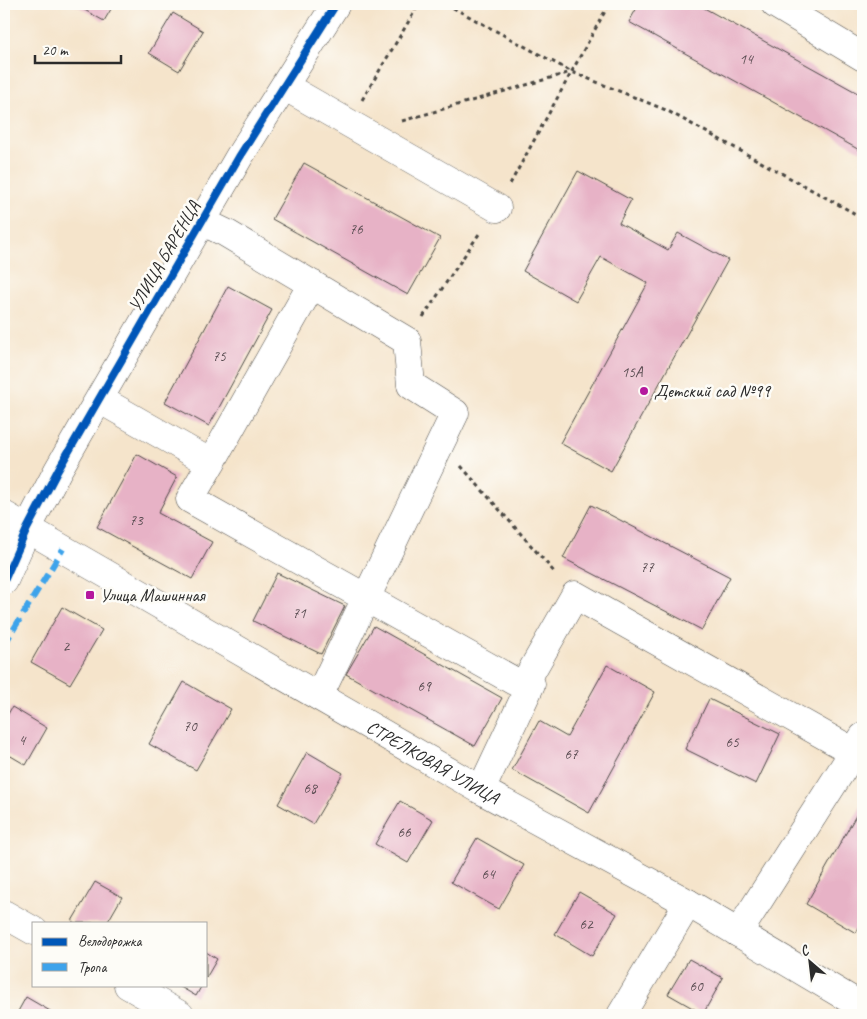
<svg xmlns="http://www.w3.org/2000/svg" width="867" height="1019" font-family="Caveat,sans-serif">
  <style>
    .building { fill: #e7b2c6 }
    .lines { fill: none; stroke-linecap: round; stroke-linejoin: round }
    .minor-casing { stroke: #494743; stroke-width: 29 }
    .major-casing { stroke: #494743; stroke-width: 29 }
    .path { stroke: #494743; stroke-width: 3; stroke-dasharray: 4 4; stroke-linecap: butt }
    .minor { stroke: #fff; stroke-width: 28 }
    .major { stroke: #fff; stroke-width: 28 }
    .quiet { stroke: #3ea3eb; stroke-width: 6; stroke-dasharray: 12 6; stroke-linecap: butt }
    .cycleway-casing { stroke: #fdfcf7; stroke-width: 11 }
    .cycleway { stroke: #0057b8; stroke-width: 8 }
    .poi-dot { fill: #b5179e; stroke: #fdfcf7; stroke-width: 2 }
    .labels { text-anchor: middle; stroke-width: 5; stroke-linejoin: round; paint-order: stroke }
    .number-label { font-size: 15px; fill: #5a4d52 }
    .street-label { font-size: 18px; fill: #2b2b2b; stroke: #fdfcf7 }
    .poi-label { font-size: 18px; fill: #2b2b2b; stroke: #fdfcf7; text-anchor: start }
  </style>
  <rect width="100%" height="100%" fill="#fdfcf7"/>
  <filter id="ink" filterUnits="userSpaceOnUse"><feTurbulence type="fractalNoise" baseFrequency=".02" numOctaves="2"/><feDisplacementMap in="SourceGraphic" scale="10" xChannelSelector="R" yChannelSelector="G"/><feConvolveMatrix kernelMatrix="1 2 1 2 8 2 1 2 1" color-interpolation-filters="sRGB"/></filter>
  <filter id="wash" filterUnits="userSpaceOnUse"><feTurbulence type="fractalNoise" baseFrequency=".0096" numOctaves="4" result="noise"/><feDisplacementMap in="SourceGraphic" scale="20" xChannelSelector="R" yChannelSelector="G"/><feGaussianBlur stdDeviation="1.12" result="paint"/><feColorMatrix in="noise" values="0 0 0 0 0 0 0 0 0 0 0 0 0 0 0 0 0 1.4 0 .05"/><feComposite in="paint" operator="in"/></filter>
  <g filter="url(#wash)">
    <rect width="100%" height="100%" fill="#f5e4cb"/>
    <g id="blocks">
      <path class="building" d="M74,4H114L104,21Z
        M639,4H697L863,96V152L629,22Z
        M173,13L203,31L179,71L149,53Z
        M304,163L440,238L408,295L272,219Z
        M578,171L631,200L619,223L668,250L678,233L728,260L611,471L560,443L648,283L601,257L576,301L523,271Z
        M228,286L272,310L209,426L165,402Z
        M137,454L177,477L158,513L212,542L192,579L97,527Z
        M591,505L730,577L702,630L563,558Z
        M277,573L345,606L321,654L253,621Z
        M62,607L102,630L70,684L31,662Z
        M374,626L502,698L475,746L346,674Z
        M607,665L655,692L589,813L512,770L539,721L567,737Z
        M184,682L231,709L196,770L149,744Z
        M709,699L780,734L756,784L685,749Z
        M12,707L47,728L26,765L4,752V721Z
        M307,752L343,773L313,824L278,804Z
        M400,801L433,820L408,863L375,844Z
        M863,803V920L856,933L806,904Z
        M477,838L524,865L499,909L451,882Z
        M95,882L122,897L107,923H75L72,921Z
        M579,892L617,914L592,956L555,934Z
        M206,952L217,959L206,978Z
        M689,959L723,978L703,1014L668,994Z
        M177,985H202L196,996Z
        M26,997L57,1015H16Z"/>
    </g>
  </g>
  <g filter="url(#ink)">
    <use href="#blocks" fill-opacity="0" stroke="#494743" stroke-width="1"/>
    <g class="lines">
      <defs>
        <path id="minor" d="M775,4L863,57
          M284,86L497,208
          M201,221L226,233L407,341L411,385L455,413L319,696
          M99,399L211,463L312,284
          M211,463L190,499L523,686L575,595L854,752
          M4,581L27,529L58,470L99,399L239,157L336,4
          M481,790L531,684
          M4,914L34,931
          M738,933L863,737
          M128,985L180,1015
          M621,1015L688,903"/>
        <g id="major">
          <path id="s1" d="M4,515L481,790L688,903L863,1007"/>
        </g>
      </defs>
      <use href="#minor" class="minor-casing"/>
      <use href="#major" class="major-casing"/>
      <path class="path" d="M446,4L572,72L666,110L863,218
        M362,100L419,4
        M402,121L571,72
        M510,184L609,4
        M423,317L481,231
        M461,466L556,574"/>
      <use href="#minor" class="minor"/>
      <use href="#major" class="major"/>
      <path class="quiet" d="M4,645L63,549"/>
      <defs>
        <path id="cycleway" d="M4,581L27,529L58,470L99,399L239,157L336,4"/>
      </defs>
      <use href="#cycleway" class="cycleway-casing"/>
      <use href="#cycleway" class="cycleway"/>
    </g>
  </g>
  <g class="poi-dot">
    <circle cx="644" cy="391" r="5"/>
    <rect x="85" y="590" width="10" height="10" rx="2.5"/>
  </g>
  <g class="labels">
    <g class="number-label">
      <text x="746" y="64">14</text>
      <text x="356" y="234">76</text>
      <text x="219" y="361">75</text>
      <text x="632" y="377">15А</text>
      <text x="136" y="525">73</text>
      <text x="647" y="572">77</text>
      <text x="299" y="618">71</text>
      <text x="66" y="651">2</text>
      <text x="424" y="691">69</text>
      <text x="190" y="731">70</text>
      <text x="22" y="745">4</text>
      <text x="732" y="747">65</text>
      <text x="571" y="759">67</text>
      <text x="310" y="793">68</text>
      <text x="404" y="837">66</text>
      <text x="488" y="879">64</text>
      <text x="586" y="929">62</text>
      <text x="696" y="991">60</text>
    </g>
    <g class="street-label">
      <text transform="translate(164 256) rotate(-60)" y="6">УЛИЦА БАРЕНЦА</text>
      <text dy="6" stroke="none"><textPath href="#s1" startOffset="495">СТРЕЛКОВАЯ УЛИЦА</textPath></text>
    </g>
    <g class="poi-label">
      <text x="654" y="397">Детский сад №99</text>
      <text x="100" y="601">Улица Машинная</text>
    </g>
  </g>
  <rect width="867" height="1019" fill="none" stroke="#fdfcf7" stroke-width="20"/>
  <rect x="32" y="922" width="175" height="65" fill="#fdfcf7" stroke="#a9a8a5"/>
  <rect x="42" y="938" width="25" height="8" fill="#0057b8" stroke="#a9a8a5"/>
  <text x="78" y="946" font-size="15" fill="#2b2b2b">Велодорожка</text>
  <rect x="42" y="963" width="25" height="8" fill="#3ea3eb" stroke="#a9a8a5"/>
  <text x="78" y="972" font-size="15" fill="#2b2b2b">Тропа</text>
  <g transform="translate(810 962) rotate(332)" stroke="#fdfcf7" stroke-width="4" paint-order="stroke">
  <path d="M0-4L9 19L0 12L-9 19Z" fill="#2b2b2b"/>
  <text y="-8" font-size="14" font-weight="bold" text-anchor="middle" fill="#2b2b2b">С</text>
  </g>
  <path d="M35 55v8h86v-8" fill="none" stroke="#2b2b2b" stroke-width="2.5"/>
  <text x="42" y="55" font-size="15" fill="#2b2b2b" stroke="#fdfcf7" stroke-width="4" paint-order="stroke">20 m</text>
</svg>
